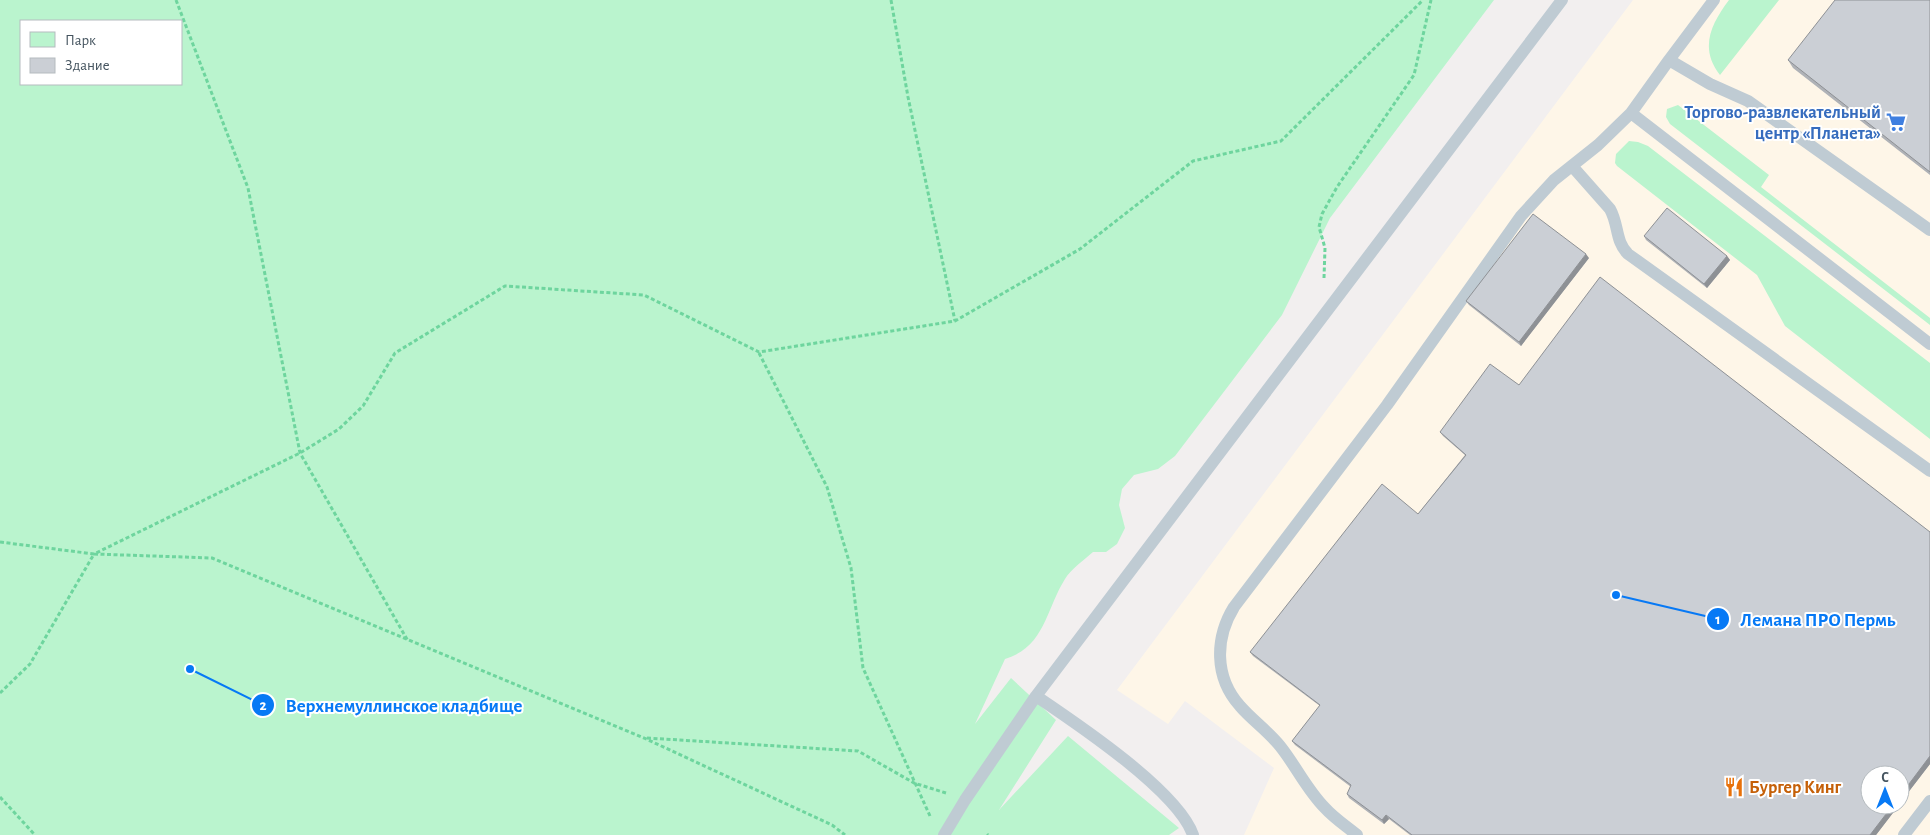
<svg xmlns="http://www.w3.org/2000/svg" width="1930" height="835" font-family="'Alegreya Sans',sans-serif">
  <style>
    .commercial { fill: #fef6e8; fill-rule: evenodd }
    .green { fill: #baf4ce; fill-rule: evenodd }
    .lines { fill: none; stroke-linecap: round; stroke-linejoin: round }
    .path { stroke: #6ed59e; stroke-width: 3; stroke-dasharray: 4 2.5; stroke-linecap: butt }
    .lane { stroke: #bfcbd3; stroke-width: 12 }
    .wall { fill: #afb2b7 }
    .shaded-wall { fill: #8e9195 }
    .building { fill: #cbcfd5; stroke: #8e9195 }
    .labels { text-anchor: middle; stroke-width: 4; stroke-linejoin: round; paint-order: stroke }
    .shop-label { font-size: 18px; font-weight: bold; fill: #366cbe; stroke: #fff; text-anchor: end }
    .food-label { font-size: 18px; font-weight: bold; fill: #c56008; stroke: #fff; text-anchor: start }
    .leader { fill: none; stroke: #0779f5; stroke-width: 2 }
    .callout-dot { fill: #0779f5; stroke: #fff; stroke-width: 2 }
    .mark-label { font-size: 15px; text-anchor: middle; font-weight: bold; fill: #fff }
    .callout-label { font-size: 19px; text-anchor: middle; font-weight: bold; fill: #0779f5; stroke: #fff; stroke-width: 4; stroke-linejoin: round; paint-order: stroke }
  </style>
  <rect width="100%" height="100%" fill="#f2efef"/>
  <path class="commercial" d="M1633,0H1930V835H1244L1274,768L1185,701L1168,724L1117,690ZM1870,775H1900V805H1870Z"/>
  <path class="green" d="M0,0H1494L1330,218L1282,315L1226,389L1175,456L1158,469L1134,475L1122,489L1119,505L1125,528L1117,544L1106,552H1093C1084,560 1071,569 1065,579C1046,609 1045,647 1005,659L975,724L1011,678L1056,720L999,810L1068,736L1179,828L1169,835H0ZM21,21H181V84H21Z
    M1729,0H1779L1720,75C1699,48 1711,24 1729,0Z
    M1678,105L1769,175L1761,187L1930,318V325L1670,124L1666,117L1667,109Z
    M1629,141L1638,142L1648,146L1930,363V439L1785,326L1757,275L1617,166L1615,163L1616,154Z"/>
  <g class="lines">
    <path class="path" d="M176,0L248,188L300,453L408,641
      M891,0L908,97L955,321
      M1324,278L1325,248L1319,227L1322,214L1337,187L1414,75L1431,0
      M759,353L827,487L851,568L863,668L930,816
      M0,542L94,554L300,453L339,429L363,406L395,353L505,286L644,295L759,352L955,321L1080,249L1193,161L1281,141L1423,0
      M0,693L30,664L94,554L212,558L644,738L832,825L845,835
      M647,738L858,751L914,783L946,793
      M0,797L35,835
      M987,834L988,835"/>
    <path class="lane" d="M1714,0L1669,60L1710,84L1748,101L1930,230
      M1631,113L1930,344
      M1572,166L1610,209C1619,225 1615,241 1628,254L1930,471
      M1036,696C1076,723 1178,791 1193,835
      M944,835L965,800L1036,696L1562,0
      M1357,835C1346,826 1334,818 1325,808C1307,790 1296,766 1280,746C1268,731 1252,720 1240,706C1214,677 1215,638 1234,607L1387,405L1521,216L1554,180L1598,145L1631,113L1669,60
      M1904,835L1930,801"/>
  </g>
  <path class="wall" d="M1930,0V175L1793,68L1788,60Z
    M1644,236L1727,256L1730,260L1707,288L1646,240Z
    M1589,258L1521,346L1469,305L1466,301Z
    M1519,385L1930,532V764L1900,803L1870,805H1899L1876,835H1410L1389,819L1384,824L1349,798L1347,794L1351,787L1295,745L1292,741L1320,706L1253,656L1250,652L1418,514L1465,455L1443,436L1440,432Z"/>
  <path class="shaded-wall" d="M1586,254L1589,258L1521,346L1519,342Z
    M1727,256L1730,260L1707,288L1704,284Z
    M1930,756V764L1900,803V796Z
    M1893,805H1899L1876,835H1870Z
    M1386,815L1389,819L1384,824L1382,820Z"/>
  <path class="building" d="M1835,0H1930V172L1788,60Z
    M1667,208L1727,256L1704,284L1644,236Z
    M1533,214L1586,254L1519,342L1466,301Z
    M1600,277L1930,532V756L1900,796V775H1870V805H1893L1870,835H1412L1386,815L1382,820L1347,794L1351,785L1292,741L1320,705L1250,652L1382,484L1418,514L1466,455L1440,432L1490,364L1519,385Z"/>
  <defs>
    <symbol id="supermarket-bare" viewBox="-9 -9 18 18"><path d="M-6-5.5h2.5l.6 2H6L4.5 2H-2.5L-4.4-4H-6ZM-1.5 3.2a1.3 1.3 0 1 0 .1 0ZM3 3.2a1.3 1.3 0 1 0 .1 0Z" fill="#3f7fe0" stroke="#fff" stroke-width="2.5" paint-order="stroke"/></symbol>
    <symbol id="restaurant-bare" viewBox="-9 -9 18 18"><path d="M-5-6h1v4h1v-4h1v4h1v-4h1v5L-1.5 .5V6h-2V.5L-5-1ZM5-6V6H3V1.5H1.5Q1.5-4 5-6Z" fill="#e8710a" stroke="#fff" stroke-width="2.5" paint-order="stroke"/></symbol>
  </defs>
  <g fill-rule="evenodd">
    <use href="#supermarket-bare" x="1882" y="108" width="28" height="28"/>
    <use href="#restaurant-bare" x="1720" y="773" width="28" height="28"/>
  </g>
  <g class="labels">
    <g class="shop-label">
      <text x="1881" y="118">Торгово-развлекательный<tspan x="1881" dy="21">центр «Планета»</tspan></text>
    </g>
    <g class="food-label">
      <text x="1749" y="793">Бургер Кинг</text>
    </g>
  </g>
  <path class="leader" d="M1616 595L1718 619M190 669L263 705"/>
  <g class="callout-dot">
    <circle cx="1616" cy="595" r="5"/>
    <circle cx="190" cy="669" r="5"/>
    <circle cx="1718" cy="619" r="12"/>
    <circle cx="263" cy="705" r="12"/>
  </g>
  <g class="mark-label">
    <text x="1718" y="624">1</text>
    <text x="263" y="710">2</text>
  </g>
  <g class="callout-label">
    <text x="1818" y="626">Лeмaна ПРО Пермь</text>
    <text x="404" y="712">Верхнемуллинское кладбище</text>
  </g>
  <rect x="20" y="20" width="162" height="65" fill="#ffffff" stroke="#b5bbbf"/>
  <rect x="30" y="32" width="25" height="15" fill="#baf4ce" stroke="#b5bbbf"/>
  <text x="65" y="45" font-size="15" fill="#45545f">Парк</text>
  <rect x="30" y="58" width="25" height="15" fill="#cbcfd5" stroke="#b5bbbf"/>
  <text x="65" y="70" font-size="15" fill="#45545f">Здание</text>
  <g transform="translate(1885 790)"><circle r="24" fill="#ffffff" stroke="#b5bbbf"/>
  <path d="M0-4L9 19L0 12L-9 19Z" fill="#0779f5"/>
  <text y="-8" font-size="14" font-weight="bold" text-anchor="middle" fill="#45545f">С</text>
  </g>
</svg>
